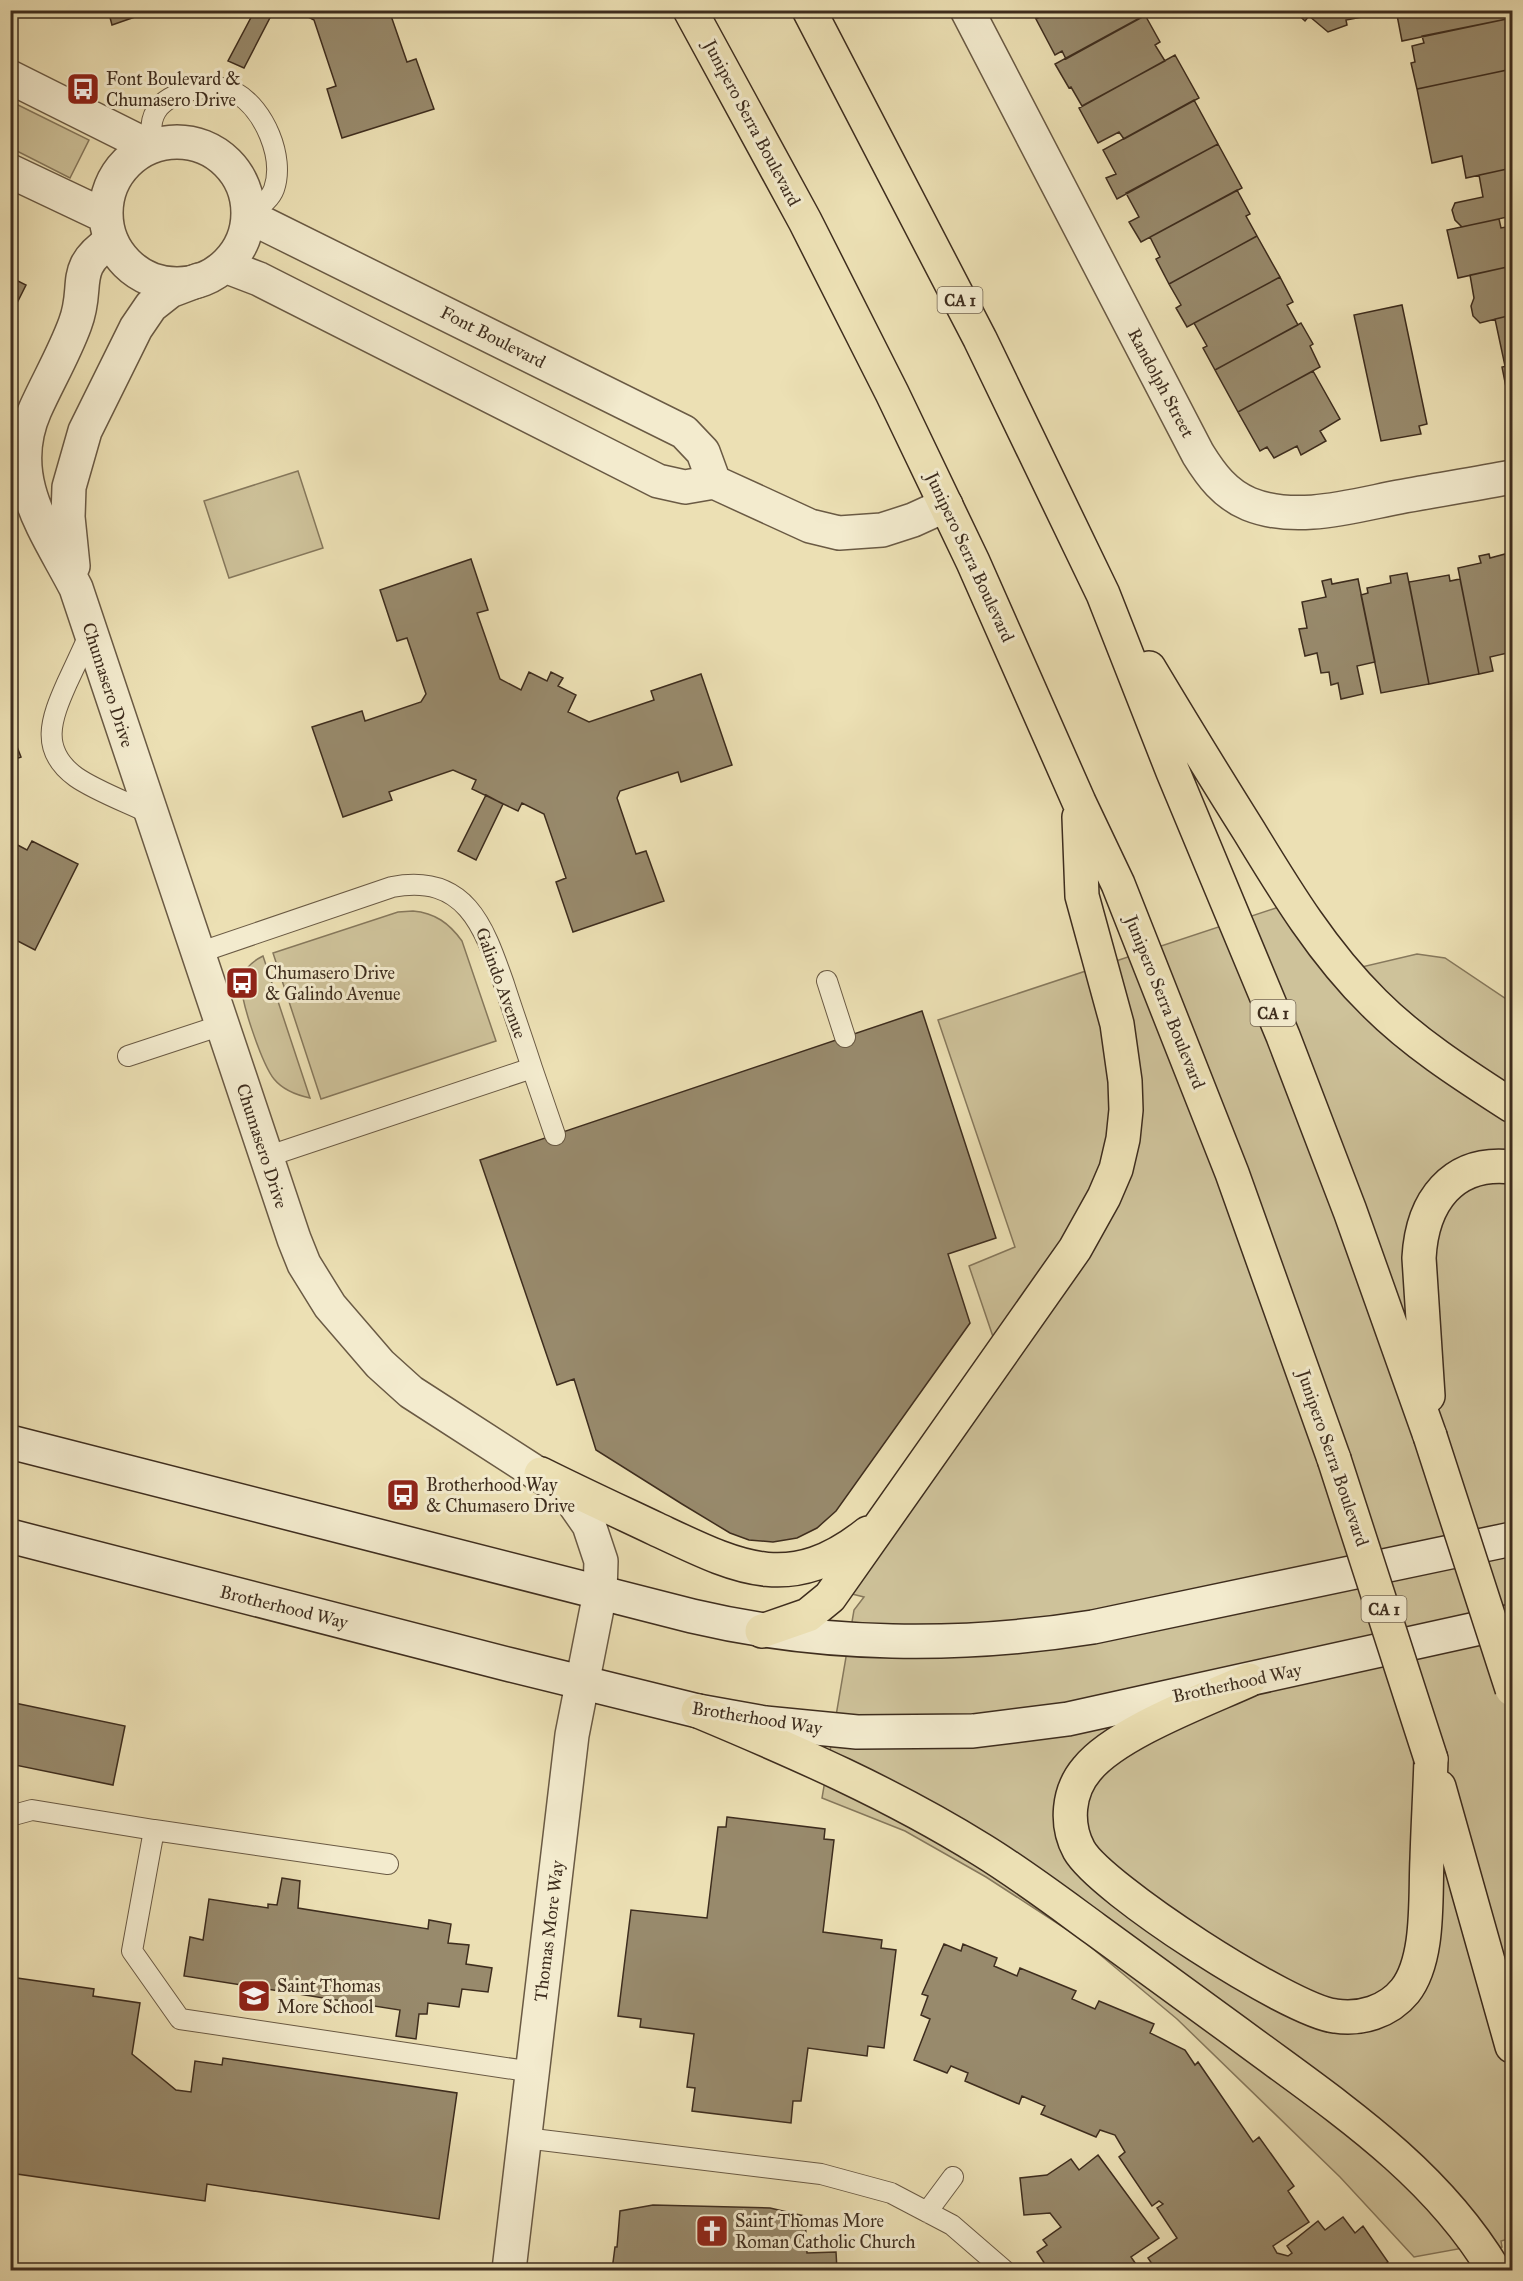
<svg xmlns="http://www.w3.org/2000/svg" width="1523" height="2281" font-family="'IM FELL Great Primer',serif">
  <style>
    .green { fill: #cec29a; stroke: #86785c; stroke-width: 1.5 }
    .building { fill: #988a6c; stroke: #3e2d1e; stroke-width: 1.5 }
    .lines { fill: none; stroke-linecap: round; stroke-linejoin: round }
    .service-casing { stroke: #6a5a44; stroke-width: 22 }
    .minor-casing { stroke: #6a5a44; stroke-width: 36 }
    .tertiary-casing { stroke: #6a5a44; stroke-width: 36 }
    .secondary-casing { stroke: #3e2d1e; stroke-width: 36 }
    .trunk-casing { stroke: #3e2d1e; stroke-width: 36 }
    .service { stroke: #f3ebce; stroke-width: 20 }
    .minor { stroke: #f3ebce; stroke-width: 33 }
    .tertiary { stroke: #f3ebce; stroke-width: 33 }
    .secondary { stroke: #f3ebce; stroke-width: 33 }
    .trunk { stroke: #ece0b4; stroke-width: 33 }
    .trunk-bridge-casing { stroke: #3e2d1e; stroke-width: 36; stroke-linecap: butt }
    .trunk-bridge { stroke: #ece0b4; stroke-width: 33 }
    .labels { text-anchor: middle; stroke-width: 6; stroke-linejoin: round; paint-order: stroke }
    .shield { fill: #f3ebce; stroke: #746653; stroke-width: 1.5 }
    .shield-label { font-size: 16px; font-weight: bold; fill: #3e2d1e }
    .poi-label { font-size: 18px; fill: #3e2d1e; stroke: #f3ebce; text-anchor: start }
    .street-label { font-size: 18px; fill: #3e2d1e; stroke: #f3ebce }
  </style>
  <rect width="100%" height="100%" fill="#ece0b4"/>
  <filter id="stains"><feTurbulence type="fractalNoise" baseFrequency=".00333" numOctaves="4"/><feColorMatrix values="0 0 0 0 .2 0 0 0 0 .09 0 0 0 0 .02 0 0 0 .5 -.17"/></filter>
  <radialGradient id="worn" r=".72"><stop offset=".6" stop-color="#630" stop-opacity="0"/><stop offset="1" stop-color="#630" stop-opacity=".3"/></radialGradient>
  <path class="green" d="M10,101L89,140L70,178L11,148Z
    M298,471L323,548L229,578L204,501Z
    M1279,907L1328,975L1417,954L1445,958L1512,1003V2238L1501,2241L1502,2247L1500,2248L1496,2242L1414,2257L1340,2177L1177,2019L1080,1938L986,1877L905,1831L822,1798L854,1610L864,1597L852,1594L1006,1375L969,1266L1015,1247L938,1020Z
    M413,911C435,913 449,923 462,941L496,1041L321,1099L273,953L398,912Z
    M263,956L310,1098C296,1095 283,1090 274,1079C263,1065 237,995 242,978C245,967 253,961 263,956Z"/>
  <path class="building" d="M108,10H155L112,25Z
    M255,10H274L244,68L228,61Z
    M295,10H389L407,62L416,59L434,109L342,138L327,89L336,86L314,20Z
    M1031,10H1052L1036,19Z
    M1052,10H1149L1150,13L1066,59L1062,51L1055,55L1036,19Z
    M1293,10H1366L1368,16L1346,20L1347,25L1328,32L1309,16L1305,21Z
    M1396,10H1512V18L1402,41Z
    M1145,15L1160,42L1155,45L1165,61L1082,106L1071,87L1069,88L1055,64Z
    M1512,18V69L1417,89L1411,63L1415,62L1412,46L1424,43L1422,36Z
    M1175,55L1199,98L1124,139L1119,132L1098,143L1079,108Z
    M1512,69V168L1466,178L1462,156L1432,163L1417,89Z
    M1194,100L1218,144L1117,199L1106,178L1116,174L1103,150Z
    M1218,144L1242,188L1141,242L1129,222L1139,217L1126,193Z
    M1512,168V216L1462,227L1455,220L1452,210L1455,203L1483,197L1479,175Z
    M1237,190L1250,214L1246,216L1257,236L1169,284L1156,259L1160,257L1150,237Z
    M1499,219L1501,228L1512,226V266L1458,278L1447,230Z
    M1257,236L1280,277L1187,327L1176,308L1181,305L1169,284Z
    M1512,266V315L1480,323L1473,316L1471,306L1474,298L1470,275Z
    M10,277L26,285L10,317Z
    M1280,277L1293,302L1287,305L1298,325L1215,370L1203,348L1207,346L1194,323Z
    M1402,305L1427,424L1419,426L1421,434L1381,441L1354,315Z
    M1512,315V365L1505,366L1495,319Z
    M1301,323L1313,344L1310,346L1320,367L1238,412L1215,370Z
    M1512,365V417L1502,367Z
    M1313,371L1340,419L1320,431L1326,441L1301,455L1297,446L1274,458L1267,447L1260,451L1238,412Z
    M1512,553V596L1505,554Z
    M1489,554L1490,558L1505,554L1512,596V652L1490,657L1493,671L1479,674L1458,568L1481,563L1479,556Z
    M471,559L488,610L477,613L500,679L521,690L529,672L547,681L551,672L563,678L558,686L576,695L568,712L589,722L654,700L651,691L701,674L732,765L681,782L678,772L620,791L617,798L636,854L646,851L664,901L573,932L556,882L566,878L544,814L522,803L518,811L472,789L476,780L453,770L389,792L392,800L343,817L312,727L362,711L365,721L421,702L426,694L407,638L397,641L380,590Z
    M1407,573L1429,684L1381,693L1361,595L1368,593L1367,588L1391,583L1390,576Z
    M1449,575L1450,581L1460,579L1479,674L1429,684L1409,582Z
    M1331,579L1332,584L1358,579L1375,662L1357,666L1363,694L1341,699L1338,683L1331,685L1329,672L1321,673L1317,653L1305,656L1299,629L1307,628L1302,602L1326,597L1322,581Z
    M14,739L21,757L10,761V740Z
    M486,795L503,804L476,860L458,851Z
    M10,841L27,850L32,841L78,864L35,950L10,937Z
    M922,1011L996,1238L948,1254L970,1323L836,1511L817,1528L797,1538L773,1542L749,1540L730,1533L682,1504L596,1450L574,1379L557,1385L480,1160Z
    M10,1702L125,1726L113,1785L10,1764Z
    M727,1817L825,1829L824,1839L834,1840L823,1932L882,1940L881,1948L896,1950L884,2048L868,2046L867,2056L808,2048L801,2101H793L791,2123L692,2111L695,2088L687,2087L694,2034L640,2027L641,2019L618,2016L631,1910L707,1918L718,1827H726Z
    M282,1878L300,1881L298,1908L428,1929L429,1920L451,1924L448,1943L469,1945L466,1964L492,1968L488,1992L462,1989L459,2007L428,2003L427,2014H419L416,2039L396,2036L400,2010L184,1976L190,1937L203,1940L209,1899L268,1908V1904L277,1905Z
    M944,1944L961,1951L963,1944L997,1958L994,1966L1017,1976L1020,1968L1076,1991L1072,1999L1095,2009L1099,2001L1154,2024L1150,2033L1185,2050L1195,2065L1198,2062L1253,2142L1259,2137L1294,2186L1288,2191L1309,2222L1273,2246L1277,2253L1288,2256L1292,2253L1287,2246L1318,2221L1325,2230L1343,2217L1355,2233L1363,2226L1388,2262L1379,2268L1381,2270H1156L1148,2258L1177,2238L1157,2208L1163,2204L1159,2201L1152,2206L1119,2157L1125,2152L1115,2135L1100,2130L1096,2137L1041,2114L1045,2106L1022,2096L1019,2104L965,2081L968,2073L951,2066L947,2073L914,2060L930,2019L921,2015L928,1996L922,1994Z
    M10,1977L94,1989L93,1996L140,2003L132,2054L176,2090L191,2092L195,2061L222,2065L223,2058L457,2093L439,2219L207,2184L205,2201L10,2173Z
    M1098,2155L1159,2238L1131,2257L1140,2270H1043L1047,2267L1037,2252L1047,2245L1043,2240L1061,2227L1050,2213L1024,2215L1020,2178L1047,2175L1071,2159L1079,2170Z
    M653,2205L770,2208L805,2216L807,2253L836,2252L837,2270H601H612L615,2247H617L620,2211Z"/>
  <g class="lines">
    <defs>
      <path id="service" d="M153,146C151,132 149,119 159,107C174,90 217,81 236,93C264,109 285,157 274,189C270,200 258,208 248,213
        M90,633C83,649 75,666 67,683C51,719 39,750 76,777C96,791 129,803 151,814
        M198,953L392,887C466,873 484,927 504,984C513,1012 523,1040 532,1068L266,1157
        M827,981L845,1037
        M128,1056L222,1025
        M532,1068L555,1135
        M10,1816L32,1810L154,1830
        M388,1864L154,1830L132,1951L180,2019L533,2072
        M525,2138L821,2174L891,2193L952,2225L1004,2270
        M927,2212L953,2177"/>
      <path id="minor" d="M967,10L1198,454C1211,475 1225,494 1249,504C1296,523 1352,506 1399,497C1437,490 1475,484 1512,477
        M111,241C69,269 90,285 75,324C64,354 48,381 35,410C5,478 46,530 76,588L294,1239L304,1264L330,1306L380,1364L411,1392L566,1492L589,1525L601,1561L600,1593L572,1735L509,2270
        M73,566L68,517L69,487L85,431L136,328L151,306L170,291L199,280"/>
      <path id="tertiary" d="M10,77L150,147
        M106 213a71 71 0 1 1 142 0a71 71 0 1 1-142 0Z
        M10,171L105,216
        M248,216L684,432L703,452L714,482
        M225,266L259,279L658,481L685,487L714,482L810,526L839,533L882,530L913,520L946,505"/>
      <path id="secondary" d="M10,1442L692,1616C823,1647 961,1648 1093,1627L1512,1539
        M10,1536L511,1665L698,1711L765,1723L857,1732L973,1731L1068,1719L1512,1621"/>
      <path id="trunk" d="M690,10L805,221L892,393L973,562L1079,802L1118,884L1232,1173L1334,1459
        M809,10L980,339L1103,594L1173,772L1283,1036L1350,1211L1430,1436
        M1149,668C1182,723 1215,777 1249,831C1286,892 1323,953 1374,1003C1415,1044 1464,1075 1512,1106
        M1428,1396L1419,1258C1422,1202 1452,1160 1512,1167
        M541,1474C579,1493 618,1511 656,1529C737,1567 789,1596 868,1533
        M762,1631L808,1615L830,1597L1075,1249L1104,1197L1116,1169L1123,1139L1126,1110L1125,1081L1117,1024L1082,896L1079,817
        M1249,1680C1205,1700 1116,1733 1087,1769C1068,1791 1065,1824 1079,1850C1101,1889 1290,2011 1335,2016C1360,2020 1388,2012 1405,1991C1430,1959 1425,1898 1427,1859C1428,1826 1430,1792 1431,1759
        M698,1711C796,1752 892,1794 982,1850C1021,1874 1058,1902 1095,1929C1143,1964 1191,1999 1239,2034C1333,2104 1433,2168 1494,2270
        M1439,1787L1512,2046"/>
    </defs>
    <use href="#service" class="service-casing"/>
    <use href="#minor" class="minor-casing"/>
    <use href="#tertiary" class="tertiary-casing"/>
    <use href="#secondary" class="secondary-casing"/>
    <use href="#trunk" class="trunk-casing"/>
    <use href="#service" class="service"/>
    <use href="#minor" class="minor"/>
    <use href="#tertiary" class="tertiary"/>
    <use href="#secondary" class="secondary"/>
    <use href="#trunk" class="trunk"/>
    <defs>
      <path id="trunk-bridge" d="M1430,1436L1512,1689
        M1334,1459L1431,1759"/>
    </defs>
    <use href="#trunk-bridge" class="trunk-bridge-casing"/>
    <use href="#trunk-bridge" class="trunk-bridge"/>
  </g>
  <defs>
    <symbol id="bus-square" viewBox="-11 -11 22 22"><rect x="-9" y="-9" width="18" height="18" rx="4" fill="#8f2418" stroke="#f3ebce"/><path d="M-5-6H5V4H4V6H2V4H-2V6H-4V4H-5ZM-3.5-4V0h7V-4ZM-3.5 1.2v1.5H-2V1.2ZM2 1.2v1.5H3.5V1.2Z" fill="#fff"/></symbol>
    <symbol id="school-square" viewBox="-11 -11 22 22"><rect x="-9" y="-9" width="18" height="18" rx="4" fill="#8f2418" stroke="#f3ebce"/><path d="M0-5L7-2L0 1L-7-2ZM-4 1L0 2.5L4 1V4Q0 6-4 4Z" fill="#fff"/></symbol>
    <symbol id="church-square" viewBox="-11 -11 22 22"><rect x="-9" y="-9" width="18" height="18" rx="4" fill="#8f2418" stroke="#f3ebce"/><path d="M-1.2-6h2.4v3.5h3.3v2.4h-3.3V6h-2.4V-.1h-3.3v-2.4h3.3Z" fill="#fff"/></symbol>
  </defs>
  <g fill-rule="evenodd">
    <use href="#bus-square" x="64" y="70" width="38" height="38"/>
    <use href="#bus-square" x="223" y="964" width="38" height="38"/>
    <use href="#bus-square" x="384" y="1476" width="38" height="38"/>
    <use href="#school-square" x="235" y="1977" width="38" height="38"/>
    <use href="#church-square" x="693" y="2212" width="38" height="38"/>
  </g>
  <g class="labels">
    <g class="shield">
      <rect x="937.5" y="287" width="45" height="26" rx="4.5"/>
      <rect x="1250.5" y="1000" width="45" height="26" rx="4.5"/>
      <rect x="1361.5" y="1596" width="45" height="26" rx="4.5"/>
    </g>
    <g class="shield-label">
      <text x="960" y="306">CA 1</text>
      <text x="1273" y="1019">CA 1</text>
      <text x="1384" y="1615">CA 1</text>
    </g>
    <g class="poi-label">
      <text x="106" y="85">Font Boulevard &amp;<tspan x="106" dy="21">Chumasero Drive</tspan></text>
      <text x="265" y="979">Chumasero Drive<tspan x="265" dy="21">&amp; Galindo Avenue</tspan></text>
      <text x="426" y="1491">Brotherhood Way<tspan x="426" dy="21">&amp; Chumasero Drive</tspan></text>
      <text x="277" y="1992">Saint Thomas<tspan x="277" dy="21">More School</tspan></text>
      <text x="735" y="2227">Saint Thomas More<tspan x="735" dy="21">Roman Catholic Church</tspan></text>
    </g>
    <g class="street-label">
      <text transform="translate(752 123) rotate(62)" y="6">Junipero Serra Boulevard</text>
      <text transform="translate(493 337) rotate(27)" y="6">Font Boulevard</text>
      <text transform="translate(1161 383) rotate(62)" y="6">Randolph Street</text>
      <text transform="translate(970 557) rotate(65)" y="6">Junipero Serra Boulevard</text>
      <text transform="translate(108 685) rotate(72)" y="6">Chumasero Drive</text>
      <text transform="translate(501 983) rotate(70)" y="6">Galindo Avenue</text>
      <text transform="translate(1165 1002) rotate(68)" y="6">Junipero Serra Boulevard</text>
      <text transform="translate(262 1146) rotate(72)" y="6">Chumasero Drive</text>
      <text transform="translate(1333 1458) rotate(71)" y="6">Junipero Serra Boulevard</text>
      <text transform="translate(284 1607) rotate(14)" y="6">Brotherhood Way</text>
      <text transform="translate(1237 1683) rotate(-12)" y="6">Brotherhood Way</text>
      <text transform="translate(757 1718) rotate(9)" y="6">Brotherhood Way</text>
      <text transform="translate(549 1931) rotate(-83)" y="6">Thomas More Way</text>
    </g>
  </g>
  <rect width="1523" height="2281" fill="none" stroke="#ece0b4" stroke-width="36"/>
  <rect x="12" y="12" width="1499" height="2257" fill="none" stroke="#3e2d1e" stroke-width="3"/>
  <rect x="18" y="18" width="1487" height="2245" fill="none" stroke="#3e2d1e" stroke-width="1.5"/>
  <rect width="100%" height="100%" filter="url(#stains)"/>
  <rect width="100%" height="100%" fill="url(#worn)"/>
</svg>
